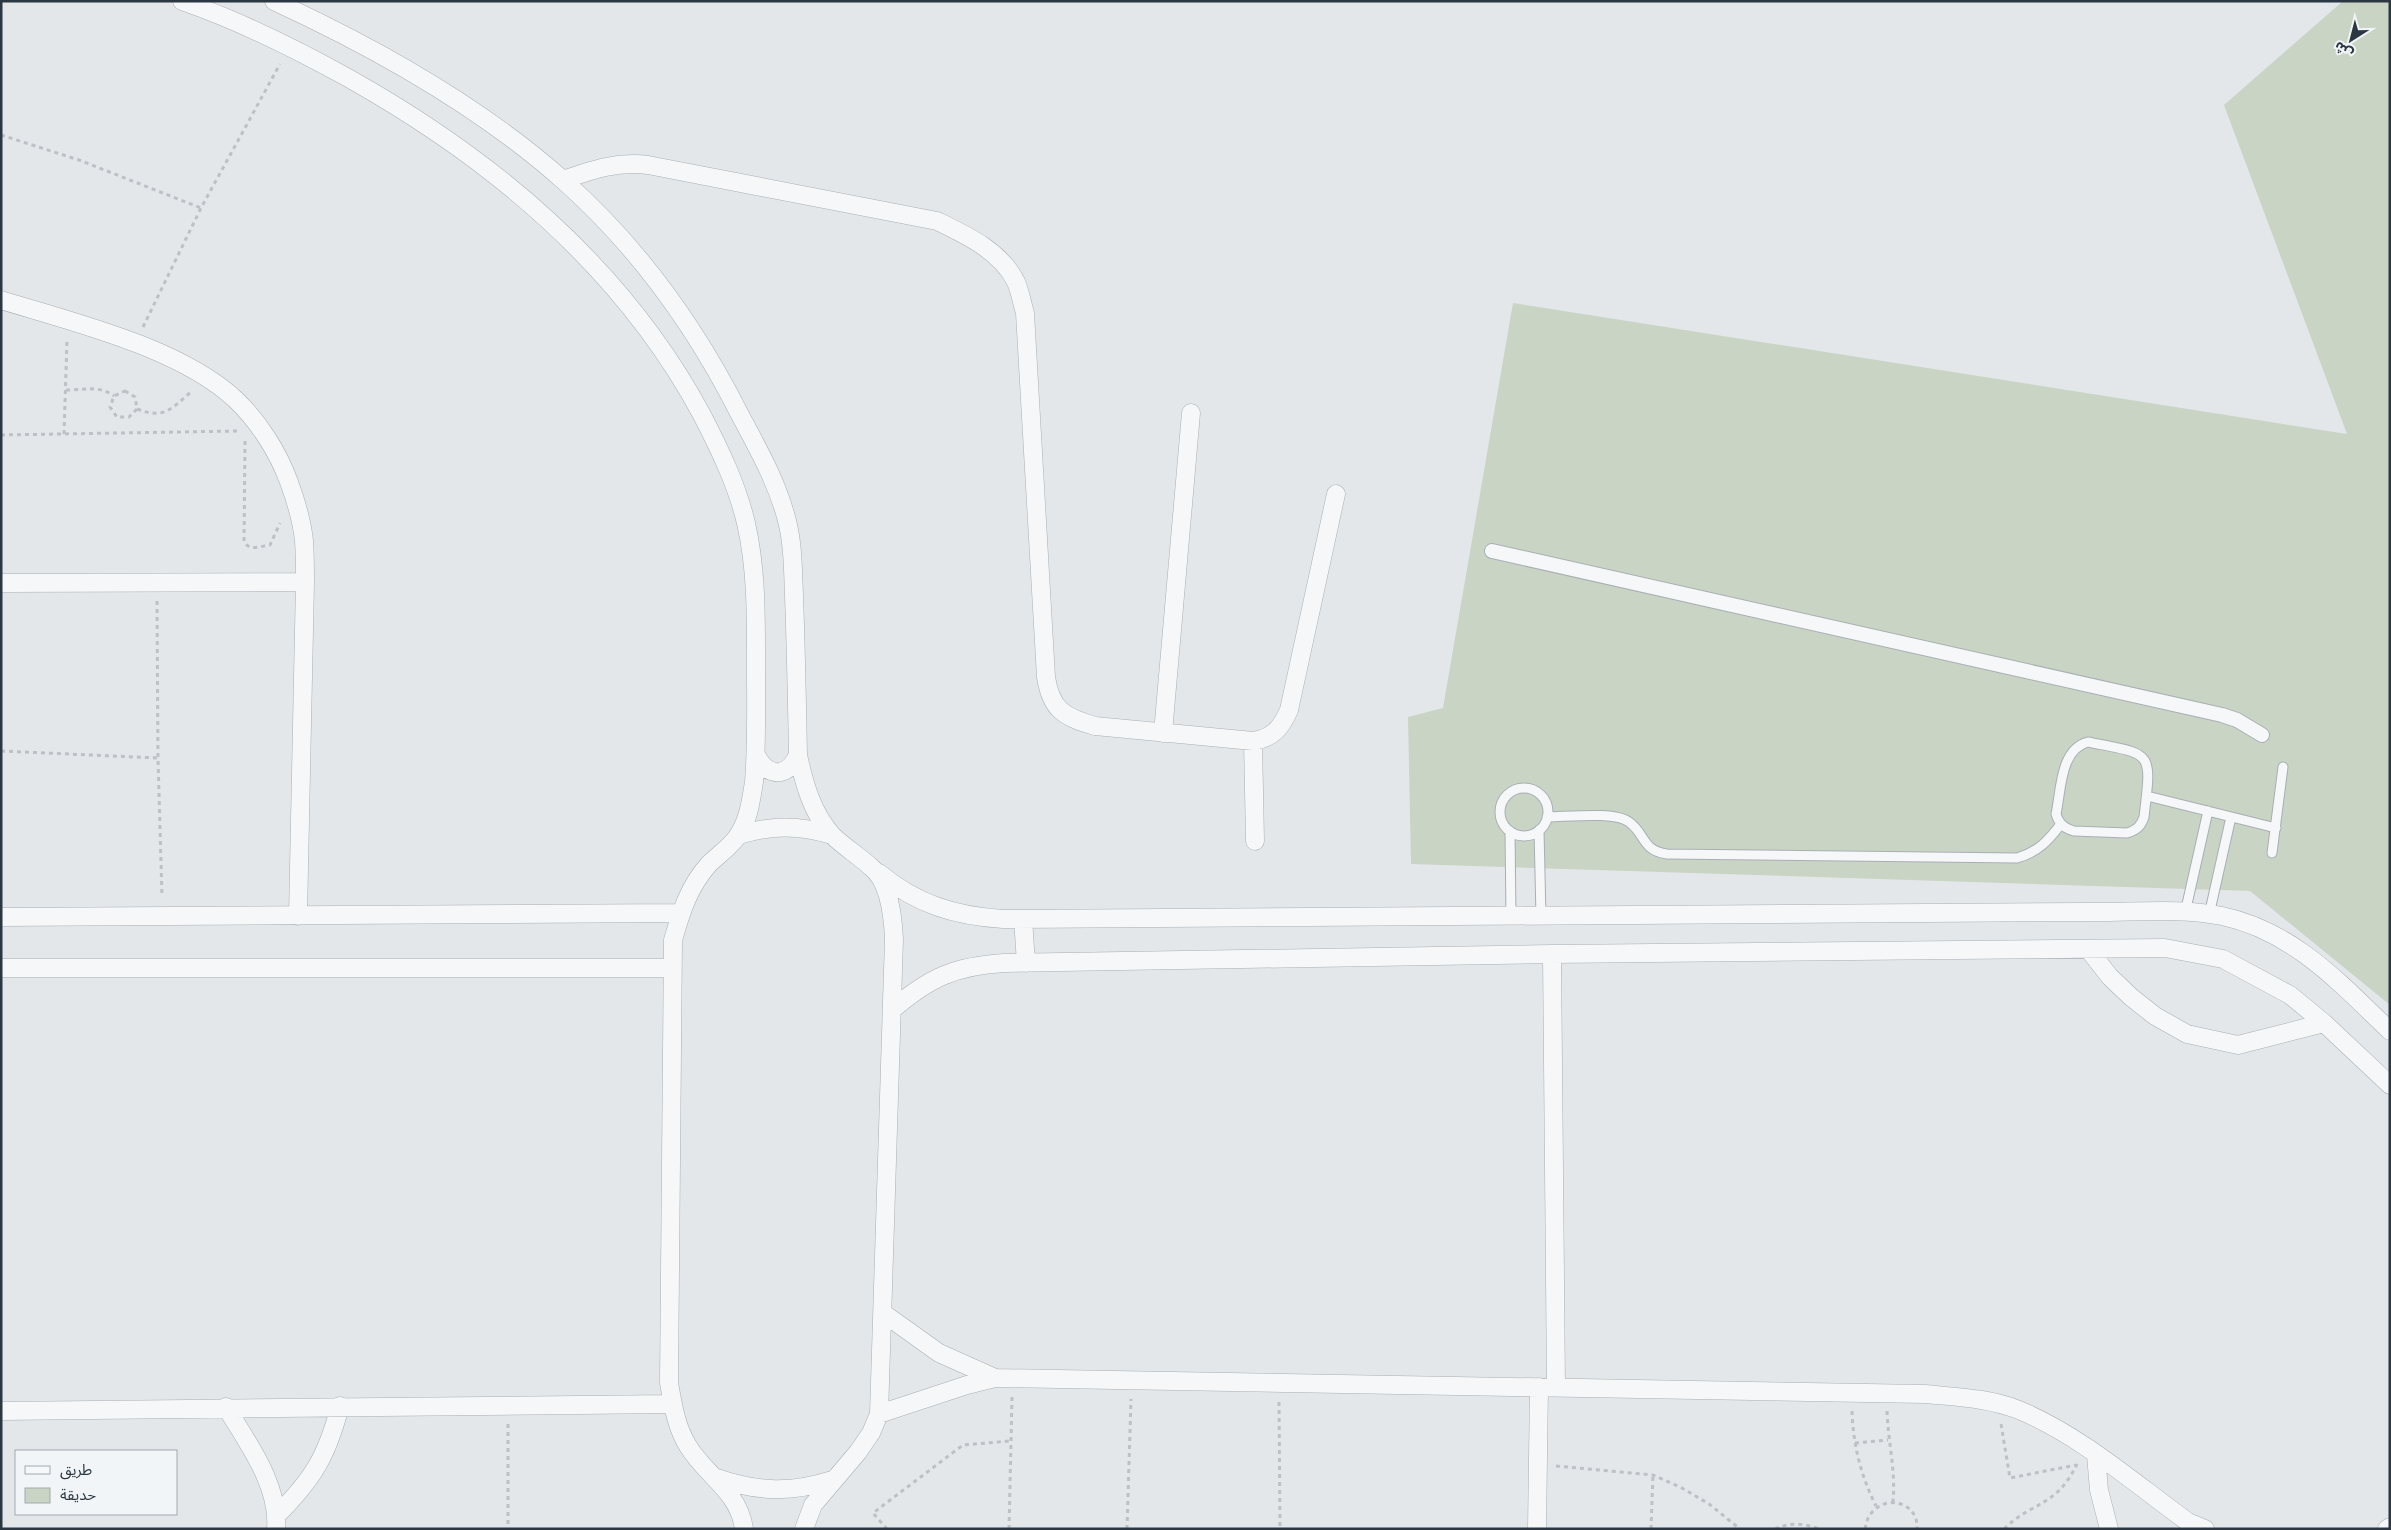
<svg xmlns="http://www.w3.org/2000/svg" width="2391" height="1530" font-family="Montserrat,'Noto Sans Arabic',sans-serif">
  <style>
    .green { fill: #cad4c4 }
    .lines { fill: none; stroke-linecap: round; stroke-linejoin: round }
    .service-casing { stroke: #a8afb4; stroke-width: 11 }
    .pedestrian-casing { stroke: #a8afb4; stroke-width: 16 }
    .minor-casing { stroke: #a8afb4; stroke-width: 19 }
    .path { stroke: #bcc1c6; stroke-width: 3; stroke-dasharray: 4 4; stroke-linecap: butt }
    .service { stroke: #f5f7f9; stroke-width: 9 }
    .pedestrian { stroke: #f5f7f9; stroke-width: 14 }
    .minor { stroke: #f5f7f9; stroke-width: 18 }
  </style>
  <rect width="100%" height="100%" fill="#e3e7ea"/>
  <path class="green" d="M2343,1H2390V1005L2250,891L1411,864L1408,717L1443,708L1513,303L2347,434L2224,105Z"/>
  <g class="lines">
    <defs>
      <path id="service" d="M2088,742C2153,755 2152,749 2144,817C2141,826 2137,830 2127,833L2074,831C2064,828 2059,824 2056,814C2061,791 2060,749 2088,742Z
        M1500 812a24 24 0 1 1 48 0a24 24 0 1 1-48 0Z
        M2147,796L2276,828
        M1547,817C1567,817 1615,811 1629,822C1646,834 1641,850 1667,854L2017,858C2038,852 2048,841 2061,824
        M1539,830L1541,917
        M1510,831L1511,917
        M2272,853L2283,767
        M2185,913L2208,811
        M2209,915L2231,817"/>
      <path id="pedestrian" d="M1492,551L2222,715L2237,720L2262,735"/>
      <path id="minor" d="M182,1C240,21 296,49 350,79C494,160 623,268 702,415C720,450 737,485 746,523C757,571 756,621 756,671C756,708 757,745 754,782C751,800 749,818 739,834C733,845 718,855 709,864C689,886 681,912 673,940L669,1383C673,1405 676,1427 688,1446C705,1475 739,1491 744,1529
        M274,1C376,48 480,106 564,181C637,246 695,326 739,413C757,447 776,480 786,517C793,541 793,570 794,596C796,649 797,702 798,755C804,783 812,813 832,835C844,847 859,856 871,867C889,881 893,917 894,939L879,1414L871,1433L858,1452L813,1505L804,1529
        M563,180C592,170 617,161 648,165L937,221C966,235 1001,251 1016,282C1020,291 1022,303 1025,313L1046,677C1051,710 1064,717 1095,726L1253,741C1273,738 1281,728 1289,710L1336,494
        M1,300C73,322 181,348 236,400C259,422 278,452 289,482C296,501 302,521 304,541C305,554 305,568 305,582L298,916
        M1,583L305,582
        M1163,733L1191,413
        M1253,741L1255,841
        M756,755C768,778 787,778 798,755
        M739,835C772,825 799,825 832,835
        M879,873C916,904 955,916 1003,919L2084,912C2128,913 2180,907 2222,916C2293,931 2340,983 2390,1031
        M1,917L680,913
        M1023,919L1026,963
        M2088,949L2110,977L2131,997L2155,1016L2187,1034L2238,1045L2324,1023
        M1552,954L1556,1388
        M1,968H671
        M893,1009C930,977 956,966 1004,963L1552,954L2165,948L2223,959L2290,995L2324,1023L2390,1085
        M883,1313L939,1353L995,1378
        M226,1407C247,1442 280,1486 276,1529
        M1,1411L672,1404
        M879,1414L967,1385L995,1378L1925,1394C1956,1397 1989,1398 2019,1410C2081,1436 2134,1483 2188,1522L2205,1529
        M2096,1455L2099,1490L2109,1529
        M717,1478C757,1492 792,1493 832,1480
        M277,1515C313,1479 327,1456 340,1406
        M1537,1529L1539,1387
        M2387,1529L2390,1527"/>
    </defs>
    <use href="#service" class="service-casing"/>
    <use href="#pedestrian" class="pedestrian-casing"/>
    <use href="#minor" class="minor-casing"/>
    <path class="path" d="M1,135L79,160L201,208
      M143,327L201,208L280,64
      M66,390C83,390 100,385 114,396
      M125,391L135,397L137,409L129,417H117L110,407L114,396Z
      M137,409C165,420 172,408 192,391
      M64,434L67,340
      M1,435L237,431
      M245,441L244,541C249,552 260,546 270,545L280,523
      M157,601L158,758L162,897
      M1,751L158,758
      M1279,1402L1280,1529
      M1852,1411C1853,1445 1861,1476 1876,1506
      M1887,1411C1888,1442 1896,1471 1893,1502
      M508,1424V1529
      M2001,1424L2010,1478L2076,1465
      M1855,1443L1888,1440
      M1556,1466L1653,1475L1682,1488L1709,1504L1740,1529
      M887,1529L873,1513L963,1445L1010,1441
      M1009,1529L1012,1397
      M1127,1529L1131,1399
      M1651,1529L1653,1475
      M1775,1529C1790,1522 1804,1523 1819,1529
      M1865,1529C1870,1492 1919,1496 1917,1529
      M2004,1529C2032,1501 2056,1508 2077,1464"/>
    <use href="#service" class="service"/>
    <use href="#pedestrian" class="pedestrian"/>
    <use href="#minor" class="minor"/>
  </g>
  <rect width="2391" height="1530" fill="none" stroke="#2b3742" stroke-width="5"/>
  <rect x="15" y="1450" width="162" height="65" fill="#f2f5f8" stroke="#a2a9af"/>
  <rect x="25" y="1466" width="25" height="8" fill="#f5f7f9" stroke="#a2a9af"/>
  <text x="60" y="1475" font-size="15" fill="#2b3742">طريق</text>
  <rect x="25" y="1488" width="25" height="15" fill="#cad4c4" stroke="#a2a9af"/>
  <text x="60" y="1500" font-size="15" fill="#2b3742">حديقة</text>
  <g transform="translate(2351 40) rotate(216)" stroke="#f2f5f8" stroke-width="4" paint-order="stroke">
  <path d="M0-4L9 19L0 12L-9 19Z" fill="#2b3742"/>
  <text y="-8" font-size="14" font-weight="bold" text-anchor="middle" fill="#2b3742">ش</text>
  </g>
</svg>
